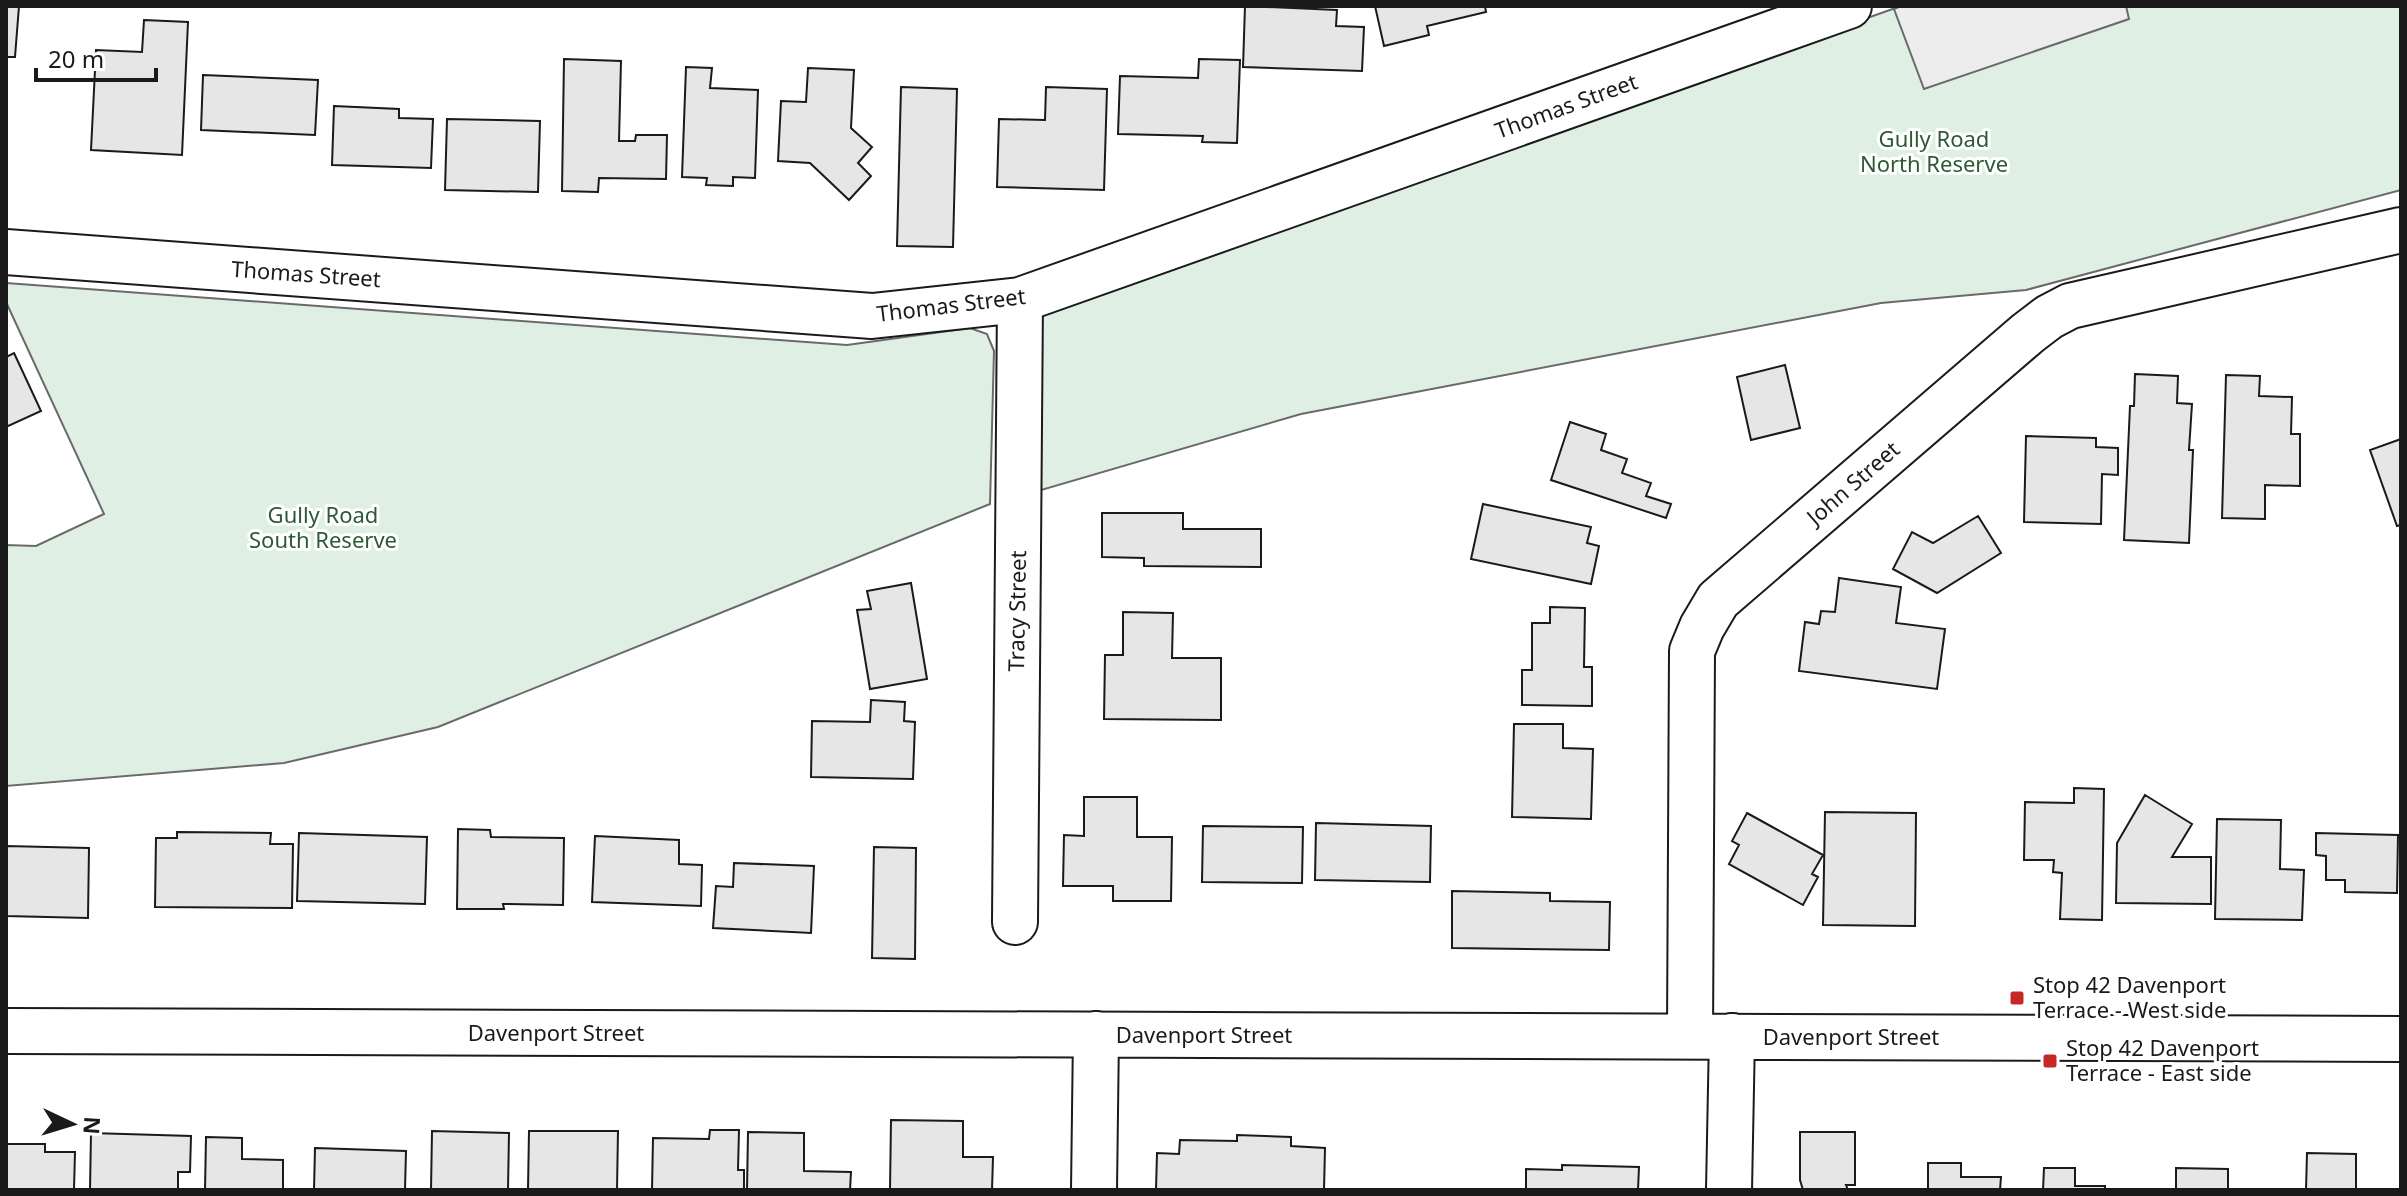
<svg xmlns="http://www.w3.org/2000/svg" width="2407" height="1196" font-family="'Noto Sans',sans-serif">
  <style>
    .green { fill: #e0efe3; stroke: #6a6a6a; stroke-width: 2 }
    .parking { fill: #ededed; stroke: #6a6a6a; stroke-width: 2 }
    .building { fill: #e6e6e6; stroke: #1a1a1a; stroke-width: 2 }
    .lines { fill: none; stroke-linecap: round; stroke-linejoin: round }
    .minor-casing { stroke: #1a1a1a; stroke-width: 48 }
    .minor { stroke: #fff; stroke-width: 44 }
    .poi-dot { fill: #c62828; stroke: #fff; stroke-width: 3 }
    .labels { text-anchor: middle; stroke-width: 6; stroke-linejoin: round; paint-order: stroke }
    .street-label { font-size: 22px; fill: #1a1a1a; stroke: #fff }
    .park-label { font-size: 22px; fill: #2b5a34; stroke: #fff }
    .poi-label { font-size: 22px; fill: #1a1a1a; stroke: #fff; text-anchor: start }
  </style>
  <rect width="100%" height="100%" fill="#fff"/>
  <path class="green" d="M1901,6H2401V190L2026,290L1881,303L1301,414L1038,491L1040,311Z
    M6,283L847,345L970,328L987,334L994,351L990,504L438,727L284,763L6,786V545L36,546L104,514L6,302Z"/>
  <path class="parking" d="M1901,6H2126L2129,19L1924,89L1894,9Z"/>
  <path class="building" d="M6,6H19L15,57H6Z
    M1245,6L1337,10L1336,26L1364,27L1362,71L1243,67Z
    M1375,6H1485L1486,12L1427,26L1429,35L1384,46Z
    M144,20L188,22L182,155L91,150L96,50L142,52Z
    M564,59L621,61L619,141H635L636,135H667L666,179L599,178L598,192L562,191Z
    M1199,59L1240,60L1237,143L1202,142L1203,136L1118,134L1120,76L1198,78Z
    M686,67L712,68L710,88L758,90L755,178L733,177V186L706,185L707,178L682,177Z
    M808,68L854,70L851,128L872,147L858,163L871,176L849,200L810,163L778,161L781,101L806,102Z
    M203,75L318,80L315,135L201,130Z
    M901,87L957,89L953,247L897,246Z
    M1046,87L1107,89L1104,190L997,187L999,119L1045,120Z
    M334,106L399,109V118L433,119L431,168L332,165Z
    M447,119L540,121L538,192L445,190Z
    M14,353L41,411L6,427V357Z
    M1785,365L1800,428L1751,440L1737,377Z
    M2135,374L2178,376L2177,403L2192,404L2189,450H2193L2189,543L2124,540L2130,406H2134Z
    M2226,375L2260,376L2259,396L2292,397L2291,434H2300V486L2265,485V519L2222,518Z
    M1570,422L1606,434L1601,450L1627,459L1622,473L1651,483L1646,496L1671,504L1666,518L1551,480Z
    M2026,436L2096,438V447L2118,448V475L2102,474L2101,524L2024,522Z
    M2401,439V525L2397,526L2370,450Z
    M1483,504L1591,527L1587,543L1599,546L1591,584L1471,559Z
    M1102,513H1183V529H1261V567L1144,566V558L1102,557Z
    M1978,516L2001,553L1937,593L1893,569L1912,532L1933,543Z
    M1839,578L1901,587L1896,623L1945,629L1937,689L1799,671L1805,622L1819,624L1821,611L1835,612Z
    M911,583L927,679L870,689L857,610L871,609L867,591Z
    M1550,607L1585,608L1584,667H1592V706L1522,705V670H1532V623H1550Z
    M1123,612L1173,613L1172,658H1221V720L1104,719L1105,655H1123Z
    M871,700L905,702L904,721L915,722L913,779L811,777L812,721L870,722Z
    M1514,724H1563V748L1593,749L1591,819L1512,817Z
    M2074,788L2104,789L2102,920L2060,919L2062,873L2053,872L2054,860H2024L2025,802L2074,803Z
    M2145,795L2192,824L2172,857H2211V904L2116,903L2117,843Z
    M1084,797H1137V837H1172L1171,901H1113V886H1063L1064,835L1084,836Z
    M1825,812L1916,813L1915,926L1823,925Z
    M1747,813L1823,855L1812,874L1818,877L1803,905L1729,864L1739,845L1732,841Z
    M2217,819L2281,820L2280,869L2304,870L2302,920L2215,919Z
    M1316,823L1431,826L1430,882L1315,880Z
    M1203,826L1303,827L1302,883L1202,882Z
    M458,829L490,830L491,837L564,838L563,905L503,904L504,909H457Z
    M177,832L271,833L270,844H293L292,908L155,907L156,838H177Z
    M299,833L427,837L425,904L297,901Z
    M2316,833L2398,835L2397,893L2345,892V880H2326V856L2316,855Z
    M595,836L679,840V864L702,865L701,906L592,902Z
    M6,846L89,848L88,918L6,916Z
    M874,847L916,848L915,959L872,958Z
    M734,863L814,866L811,933L713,928L716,886L733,887Z
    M1452,891L1550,893V901L1610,902L1609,950L1452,948Z
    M891,1120L963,1121V1157H993L992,1190H890Z
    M710,1130H739L738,1170H744V1190H652L653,1138L709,1139Z
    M432,1131L509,1133L508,1190H431Z
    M529,1131H618L617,1190H528Z
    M748,1132L804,1133V1171L851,1172L850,1190H747Z
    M1800,1132H1855V1185H1846L1848,1190H1803L1800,1180Z
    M91,1133L191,1136L190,1172H178V1190H90Z
    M1237,1135L1291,1137V1146L1325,1148L1324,1190H1156L1157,1153L1179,1154L1180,1140L1237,1141Z
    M206,1137L242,1138V1159L283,1160V1190H205Z
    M6,1144H45V1152H75L74,1190H6Z
    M315,1148L406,1151L405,1190H314Z
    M2307,1153L2356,1154V1190H2306Z
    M1928,1163H1961V1177H2001L2000,1190H1928Z
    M1562,1165L1639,1167L1638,1190H1526V1169L1562,1170Z
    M2044,1168H2075V1186H2105V1190H2043Z
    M2176,1168L2228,1169V1190H2170L2176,1189Z"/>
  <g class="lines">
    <defs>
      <path id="minor" d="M6,252L872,316L1020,300L1849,6
        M1015,922L1020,300
        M6,1031L2401,1039
        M1690,1036L1692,651L1702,627L1718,600L2028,333L2049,317L2070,306L2401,230
        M1094,1190L1096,1034
        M1729,1190L1732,1036"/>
    </defs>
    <use href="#minor" class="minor-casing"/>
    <use href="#minor" class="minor"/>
  </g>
  <g class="poi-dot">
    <rect x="2009" y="990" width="16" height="16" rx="4"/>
    <rect x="2042" y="1053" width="16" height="16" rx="4"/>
  </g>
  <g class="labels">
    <g class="street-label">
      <text transform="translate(1566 106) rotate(-20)" y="8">Thomas Street</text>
      <text transform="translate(306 274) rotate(4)" y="8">Thomas Street</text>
      <text transform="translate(951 305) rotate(-7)" y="8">Thomas Street</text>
      <text transform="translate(1853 483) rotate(-41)" y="8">John Street</text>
      <text transform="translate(1017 611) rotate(-89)" y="8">Tracy Street</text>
      <text x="556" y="1041">Davenport Street</text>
      <text x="1204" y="1043">Davenport Street</text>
      <text x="1851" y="1045">Davenport Street</text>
    </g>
    <g class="park-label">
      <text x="1934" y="147">Gully Road<tspan x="1934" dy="25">North Reserve</tspan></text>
      <text x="323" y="523">Gully Road<tspan x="323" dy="25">South Reserve</tspan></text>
    </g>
    <g class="poi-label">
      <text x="2033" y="993">Stop 42 Davenport<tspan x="2033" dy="25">Terrace - West side</tspan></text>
      <text x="2066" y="1056">Stop 42 Davenport<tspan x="2066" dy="25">Terrace - East side</tspan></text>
    </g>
  </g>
  <rect width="2407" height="1196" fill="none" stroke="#1a1a1a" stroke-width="16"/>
  <g transform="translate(72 1124) rotate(94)" stroke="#ffffff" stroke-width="6" paint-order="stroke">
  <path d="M0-6L14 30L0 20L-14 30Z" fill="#1a1a1a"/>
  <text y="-12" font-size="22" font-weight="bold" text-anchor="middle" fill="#1a1a1a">N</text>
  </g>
  <path d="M36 68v12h120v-12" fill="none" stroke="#1a1a1a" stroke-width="4"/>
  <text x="48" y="68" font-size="24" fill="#1a1a1a" stroke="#ffffff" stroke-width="6" paint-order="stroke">20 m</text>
</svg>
